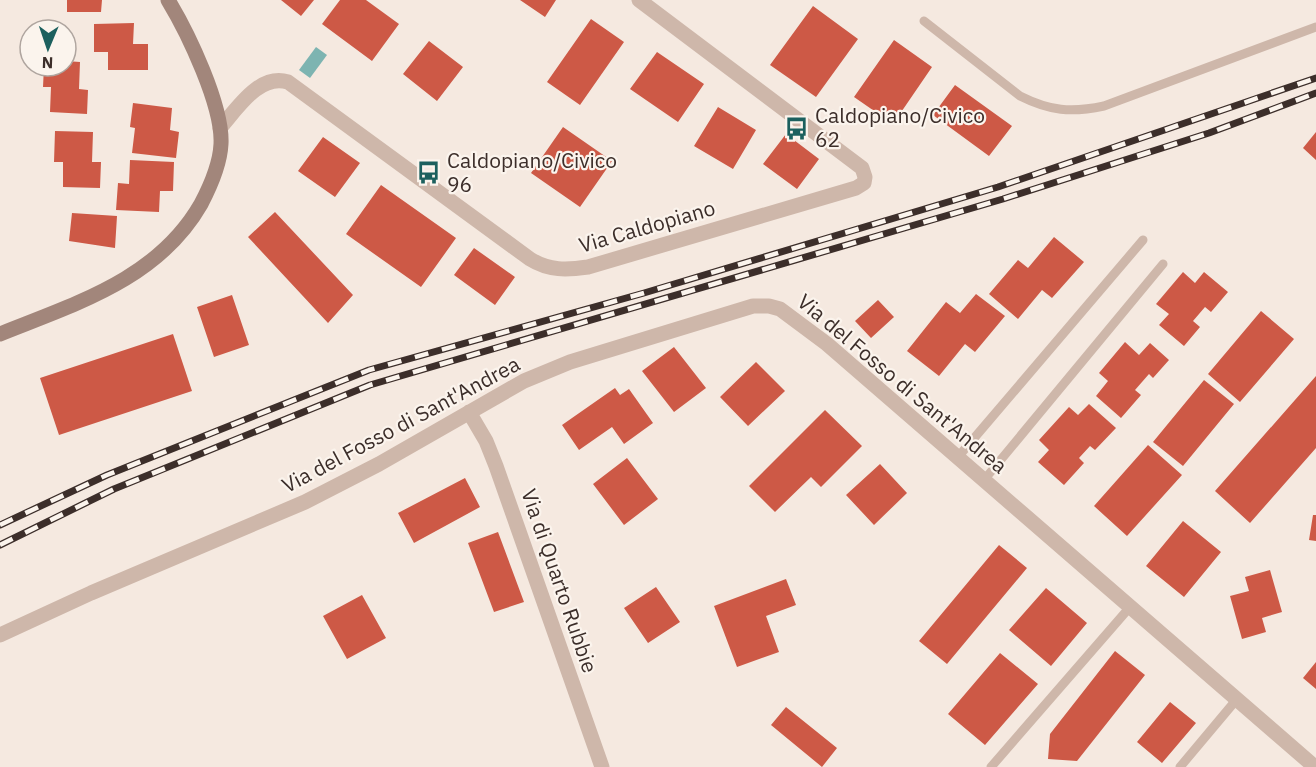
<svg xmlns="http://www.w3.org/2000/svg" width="1316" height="767" font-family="'IBM Plex Sans',sans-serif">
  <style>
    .water { fill: #7db4b1 }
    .building { fill: #cd5946 }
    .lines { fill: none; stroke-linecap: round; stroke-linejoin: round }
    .service { stroke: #ceb7aa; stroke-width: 9 }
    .minor { stroke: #ceb7aa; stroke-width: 15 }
    .secondary { stroke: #a2867b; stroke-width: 15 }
    .rail-casing { stroke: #3c2e2a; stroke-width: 7 }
    .rail { stroke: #fbf4ed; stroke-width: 4.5; stroke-dasharray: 14; stroke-linecap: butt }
    .labels { text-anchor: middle; stroke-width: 4.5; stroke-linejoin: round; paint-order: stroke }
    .poi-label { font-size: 21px; fill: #3c2e2a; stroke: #fbf4ed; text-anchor: start }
    .street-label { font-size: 21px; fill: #3c2e2a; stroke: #fbf4ed }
  </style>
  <rect width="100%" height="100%" fill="#f5e9e0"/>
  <path class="water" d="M316,47L327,55L310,78L299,70Z"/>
  <path class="building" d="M67,0H102L101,12H67Z
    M281,0H314L301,16Z
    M340,0H366L399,24L372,61L322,24Z
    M520,0H556L545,17Z
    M813,6L858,39L816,97L770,65Z
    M591,19L624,42L580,105L547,82Z
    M134,23L133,44H148V70H108V52H94V24Z
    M894,40L932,67L893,124L854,97Z
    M429,41L463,67L437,101L403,74Z
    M657,52L704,84L678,122L630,89Z
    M66,61L80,62L79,89L88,90L87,114L50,112L51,87H43L44,66H66Z
    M955,85L1012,126L989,156L933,115Z
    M133,103L172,108L170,130L179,132L176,158L132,153L135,128L130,127Z
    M718,107L756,130L733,169L694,146Z
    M563,127L612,161L580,207L531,173Z
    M55,131L93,132L92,162H101L100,188L63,187V162H54Z
    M1316,132V160L1303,148Z
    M786,134L819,159L797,189L763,164Z
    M323,137L360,163L335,197L298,171Z
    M130,160L174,162L173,191H160L159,212L116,210L118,183L129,184Z
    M381,185L456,238L421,287L346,234Z
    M275,212L353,295L328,323L248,237Z
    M72,213L117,216L115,248L69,241Z
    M1054,237L1084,262L1052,298L1042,290L1018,319L989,294L1018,260L1028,268Z
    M474,248L515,277L495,305L454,275Z
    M1183,272L1195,283L1204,272L1228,292L1211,312L1205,307L1193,321L1200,327L1184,346L1159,325L1169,314L1156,304Z
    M976,294L1005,316L975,352L965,344L939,376L907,351L946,302L960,313Z
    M232,295L249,345L214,357L197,307Z
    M878,300L894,317L871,338L855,321Z
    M1261,311L1294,339L1240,402L1208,374Z
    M173,334L192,391L59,435L40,378Z
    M1125,342L1139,355L1150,343L1169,360L1153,378L1149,374L1135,390L1141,395L1121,418L1096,396L1108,381L1099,373Z
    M674,347L706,388L674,412L642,371Z
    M756,362L785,391L748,426L720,397Z
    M1316,376V448L1250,523L1215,491Z
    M1204,380L1234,404L1183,466L1153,442Z
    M615,388L620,395L629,389L653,423L624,444L612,427L579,450L562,425Z
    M1089,404L1116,428L1095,450L1090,446L1079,458L1084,463L1064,485L1038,462L1049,450L1039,440L1069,407L1078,415Z
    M825,410L862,446L821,487L811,477L775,512L749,486Z
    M1148,445L1182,475L1127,536L1094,506Z
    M627,458L658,499L624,525L593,484Z
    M880,464L907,493L874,525L846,495Z
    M465,478L480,507L414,543L398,513Z
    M1313,515H1316V541L1309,540Z
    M1183,521L1221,552L1184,597L1146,566Z
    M498,532L524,602L494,612L468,543Z
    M999,545L1027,568L947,664L919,641Z
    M1270,570L1282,612L1262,618L1266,632L1242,639L1230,596L1249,591L1245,577Z
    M786,579L796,605L766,616L779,652L737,667L714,606Z
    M656,587L680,622L648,643L624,608Z
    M1046,588L1087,623L1051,666L1009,630Z
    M362,595L386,638L347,659L323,616Z
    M1115,651L1145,675L1077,761L1048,759L1050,734Z
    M1000,653L1038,684L985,745L948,714Z
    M1316,662V689L1303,678Z
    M1170,702L1196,723L1162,763L1137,742Z
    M786,707L837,748L822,767L771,725Z"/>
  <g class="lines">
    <path class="service" d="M924,21L1020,96C1050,111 1071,113 1104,106L1316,27
      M958,457L1143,240
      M984,480L1163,264
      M991,767L1130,607
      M1180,767L1237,699"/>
    <path class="minor" d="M220,128C237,109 259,73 288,82L530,259C549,271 567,270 588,267L856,188L864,183L865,177L862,168L639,0
      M469,412L486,441L496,466L602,767
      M0,635L91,593L305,502L379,464L524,381L570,362L753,306H769L780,309L827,344L1315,767"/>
    <path class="secondary" d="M0,334C77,303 158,279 201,204C211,185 220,165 221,144C223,106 188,33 168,0"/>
    <defs>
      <path id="rail" d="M0,525L107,475L369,370L644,293L998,187L1316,78
        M0,545L114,489L370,385L1003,199L1209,133L1316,93"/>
    </defs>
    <use href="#rail" class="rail-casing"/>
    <use href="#rail" class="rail"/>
  </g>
  <defs>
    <symbol id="bus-bare" viewBox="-9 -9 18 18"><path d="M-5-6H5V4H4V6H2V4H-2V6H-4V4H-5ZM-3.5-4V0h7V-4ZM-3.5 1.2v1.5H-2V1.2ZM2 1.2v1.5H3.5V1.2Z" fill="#1c605e" stroke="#fbf4ed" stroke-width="2.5" paint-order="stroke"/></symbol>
  </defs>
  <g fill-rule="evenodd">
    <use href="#bus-bare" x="780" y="112" width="33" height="33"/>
    <use href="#bus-bare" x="412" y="156" width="33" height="33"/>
  </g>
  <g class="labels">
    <g class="poi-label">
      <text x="815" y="123">Caldopiano/Civico<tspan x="815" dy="24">62</tspan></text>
      <text x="447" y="168">Caldopiano/Civico<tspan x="447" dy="24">96</tspan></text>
    </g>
    <g class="street-label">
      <text transform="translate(647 227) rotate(-16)" y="7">Via Caldopiano</text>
      <text transform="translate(902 384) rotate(40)" y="7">Via del Fosso di Sant'Andrea</text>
      <text transform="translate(401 425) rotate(-28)" y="7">Via del Fosso di Sant'Andrea</text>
      <text transform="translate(559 581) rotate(71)" y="7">Via di Quarto Rubbie</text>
    </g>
  </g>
  <g transform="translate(48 48) rotate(182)"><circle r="28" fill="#fbf4ed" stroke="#afa59f" stroke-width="1.5"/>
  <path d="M0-4.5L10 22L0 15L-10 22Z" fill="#1c605e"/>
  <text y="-9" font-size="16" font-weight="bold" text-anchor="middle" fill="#3c2e2a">N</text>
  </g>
</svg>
